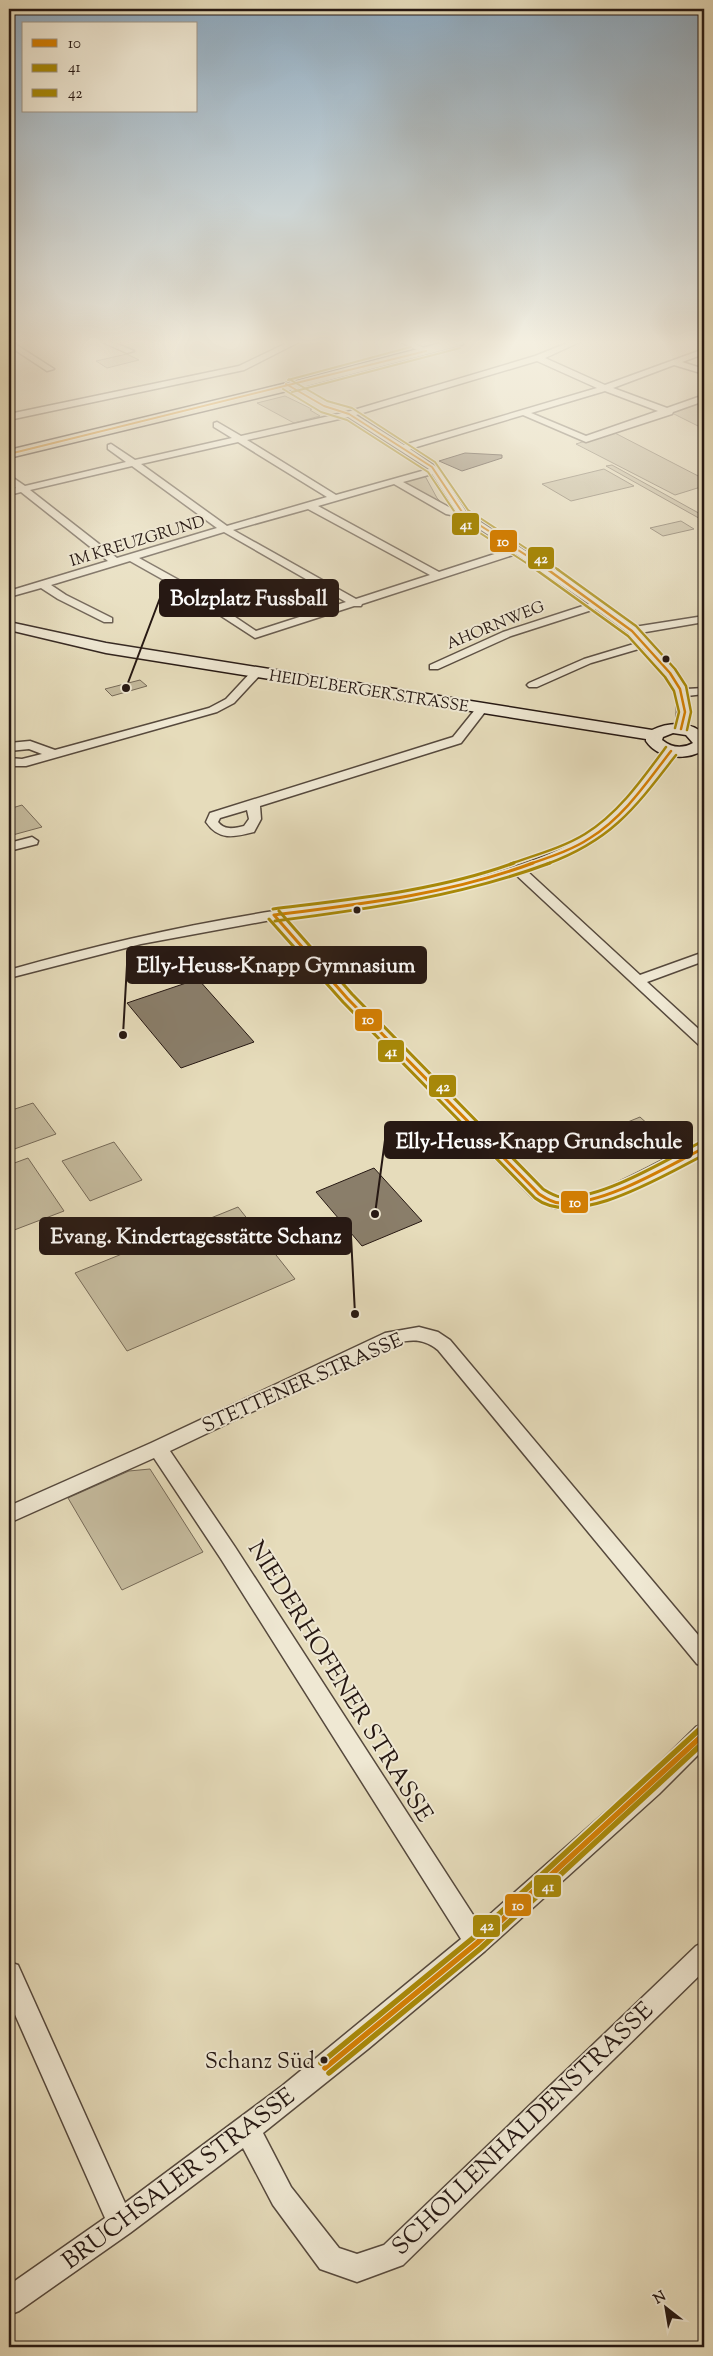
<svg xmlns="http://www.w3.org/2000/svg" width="713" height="2356" font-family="'Sorts Mill Goudy',serif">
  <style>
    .green { fill: #c5bb9e; stroke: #766a58 }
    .building { fill: #8a7e6a; stroke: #261813 }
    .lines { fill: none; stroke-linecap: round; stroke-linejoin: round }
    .minor-casing { stroke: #56493d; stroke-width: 3 }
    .secondary-casing { stroke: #261813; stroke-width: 3 }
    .primary-casing { stroke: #261813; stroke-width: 3 }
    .minor { fill: #efe8d3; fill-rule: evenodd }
    .secondary { fill: #efe8d3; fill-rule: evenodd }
    .primary { fill: #e6dcbb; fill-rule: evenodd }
    .bus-1-far3-casing { stroke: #efe8d3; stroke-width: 4 }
    .bus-1-far2-casing { stroke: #efe8d3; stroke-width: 5 }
    .bus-1-far1-casing { stroke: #efe8d3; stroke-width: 6 }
    .bus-1-casing { stroke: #efe8d3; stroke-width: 9 }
    .bus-2-far3-casing { stroke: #efe8d3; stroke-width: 4 }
    .bus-2-far2-casing { stroke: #efe8d3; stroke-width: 5 }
    .bus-2-far1-casing { stroke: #efe8d3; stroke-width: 6 }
    .bus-2-casing { stroke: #efe8d3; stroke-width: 9 }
    .bus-3-far3-casing { stroke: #efe8d3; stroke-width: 4 }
    .bus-3-far2-casing { stroke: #efe8d3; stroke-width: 5 }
    .bus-3-far1-casing { stroke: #efe8d3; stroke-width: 6 }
    .bus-3-casing { stroke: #efe8d3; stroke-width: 9 }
    .bus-1-far3 { stroke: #d47f03; stroke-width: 2 }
    .bus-1-far2 { stroke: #d47f03; stroke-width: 2.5 }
    .bus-1-far1 { stroke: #d47f03; stroke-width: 3 }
    .bus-1 { stroke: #d47f03; stroke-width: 5.5 }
    .bus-2-far3 { stroke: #a88908; stroke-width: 2 }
    .bus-2-far2 { stroke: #a88908; stroke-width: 2.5 }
    .bus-2-far1 { stroke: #a88908; stroke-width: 3 }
    .bus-2 { stroke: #a88908; stroke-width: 5.5 }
    .bus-3-far3 { stroke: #a88908; stroke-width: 2 }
    .bus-3-far2 { stroke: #a88908; stroke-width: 2.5 }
    .bus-3-far1 { stroke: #a88908; stroke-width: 3 }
    .bus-3 { stroke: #a88908; stroke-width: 5.5 }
    .bus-dot { fill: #261813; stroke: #efe8d3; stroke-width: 2 }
    .labels { text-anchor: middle; stroke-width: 4; stroke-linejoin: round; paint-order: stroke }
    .far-street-label { font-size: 16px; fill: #261813; stroke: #efe8d3 }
    .street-label { font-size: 20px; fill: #261813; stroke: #efe8d3 }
    .near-bus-label { font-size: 22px; fill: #261813; stroke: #efe8d3; text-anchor: end }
    .near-street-label { font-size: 24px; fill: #261813; stroke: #efe8d3 }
    .leader { fill: none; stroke: #261813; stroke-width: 2 }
    .callout-dot { fill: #261813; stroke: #efe8d3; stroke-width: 2 }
    .callout { fill: #261813; stroke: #261813; stroke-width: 2 }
    .callout-label { font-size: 21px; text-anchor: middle; font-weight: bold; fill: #fff }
    .line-badge { stroke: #efe8d3; stroke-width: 2 }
    .badge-label { font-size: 14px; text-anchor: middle; font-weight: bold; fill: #fff }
  </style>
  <rect width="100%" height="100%" fill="#e6dcbb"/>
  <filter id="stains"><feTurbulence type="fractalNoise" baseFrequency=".004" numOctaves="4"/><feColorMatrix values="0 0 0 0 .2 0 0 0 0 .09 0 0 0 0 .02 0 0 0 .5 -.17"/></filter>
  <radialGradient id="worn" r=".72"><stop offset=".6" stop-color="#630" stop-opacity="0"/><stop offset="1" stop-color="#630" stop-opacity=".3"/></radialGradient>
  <path class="green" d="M127,354L139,360L107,368L96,361Z
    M285,396L312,409L310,410L320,416L294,423L257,403Z
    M704,401V429L672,413Z
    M613,432L704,479V486L675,495L576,444Z
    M612,465L704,516V521L606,466Z
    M604,469L634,486L571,501L542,484Z
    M425,476L437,498L445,506L402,482Z
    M681,521L694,529L663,536L650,528Z
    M140,680L147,686L112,696L105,689Z
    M22,805L42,827L9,836V809Z
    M33,1103L56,1134L9,1151V1111Z
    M640,1117L671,1145L644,1156L613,1128Z
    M114,1142L142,1180L90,1201L62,1161Z
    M28,1158L64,1211L9,1232V1165Z
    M238,1207L295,1279L127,1351L75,1273Z
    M150,1469L203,1552L122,1590L68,1498L129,1471Z"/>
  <path class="building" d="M465,453L502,455V458L462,471L439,461Z
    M198,979L254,1042L181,1068L127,1003Z
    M374,1168L422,1221L362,1246L316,1192Z"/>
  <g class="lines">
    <defs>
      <path id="minor" d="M9,342H12L54,369L47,371L9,346Z
        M102,342H112L134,351L127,353Z
        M289,342H299L244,370L9,420V414L239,366Z
        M401,342H411L430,351L423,353Z
        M570,342H580L545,358L605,385L704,349V354L682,362L704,369V374L674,365L613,388L667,408L704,395V401L673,412L672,414L586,442L523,415L410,449L438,468L467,513L561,574L634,627L704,616V622L640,633L674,671L686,689L704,688V694L687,696L691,712L685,731H677L675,729C684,691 665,675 642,648L591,663L537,687H529L527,685L529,683L584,659L637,643L628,633L595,609L511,636L438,669H430V665L503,632L589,604L516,554L362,604L361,606H354L255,638L178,588L130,561L51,585L66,595L112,618V622H104L58,599L41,588L9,597V591L108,561L21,492L9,495V489L16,488L9,482V475L25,486L126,462L108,449V445L111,444L135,460L232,438L214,427V423L217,422L241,436L347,412L535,356ZM537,361L597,388L404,445L356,415ZM605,391L658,411L586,436L531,413ZM348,417L429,469L336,495L247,440ZM238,442L327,497L227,526L141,464ZM132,466L217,528L117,558L30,490ZM432,474L456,511L403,482ZM394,484L446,514L461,517L510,549L439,572L318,506ZM308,509L430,575L356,599L233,530ZM224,532L346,602L256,631L186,584L139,558Z
        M257,669L263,672L261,674L234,703L217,712L26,766H9V758L22,759L42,754L29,749L9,751V743L30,741L55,750L209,708L226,699L253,670Z
        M482,705L488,708L461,743L260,806L261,819L254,832C234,837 219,841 206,822L210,813L453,737L478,706ZM247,810L249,819L244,826C235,828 225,831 218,822L220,818Z
        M671,747L675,748L677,751L675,754C652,784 630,818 597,839C576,853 550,861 527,871L640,975L704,952V961L647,982L704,1034V1047L699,1045L515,874L416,898L284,918L352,995L545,1190C549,1193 554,1196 559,1197C597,1204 666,1152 704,1143V1154C666,1172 604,1210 562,1209C551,1208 542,1203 533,1198L342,1001L271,920L141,944L9,978V970C96,945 185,925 274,911C374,895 501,888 588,834C621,813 644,779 667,748Z
        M32,837L38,841L37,844L9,851V843Z
        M419,1327L438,1332L450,1340L704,1642V1666L697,1664L438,1350C424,1339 413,1339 396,1343L170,1451L235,1547L479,1924L643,1779L696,1727L704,1724V1749L659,1794L485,1951L368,2049L263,2133L291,2187L339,2248L357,2254L384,2245L696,1946L704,1942V1971L403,2265L357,2282L320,2269L273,2205L243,2148L130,2233L19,2311L9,2315V2285L105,2218L9,2001V1962L18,1965L125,2203L282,2086L461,1939L221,1559L154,1458L9,1523V1506L151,1443L385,1333Z"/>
      <path id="secondary" d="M9,622L106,643L652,730C669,722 690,721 704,734V750C686,761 658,759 646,741V739L106,653L9,630ZM673,733L686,735L693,743C682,749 672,748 662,740L663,737Z"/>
      <path id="primary" d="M445,342H464L462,345L295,389L9,458V450L287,383Z"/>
    </defs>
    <use href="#minor" class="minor-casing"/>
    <use href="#secondary" class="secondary-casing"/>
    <use href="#primary" class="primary-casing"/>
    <use href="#minor" class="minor"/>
    <use href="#secondary" class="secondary"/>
    <use href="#primary" class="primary"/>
    <defs>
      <path id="bus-1-far3" d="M286,384L324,406L349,414L432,467L464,515L549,570
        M9,454L426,351"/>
      <path id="bus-1-far2" d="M547,569L632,631L670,673L680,689L685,712L681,729
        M530,864C550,857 572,850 590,838C624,817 647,782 671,751"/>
      <path id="bus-1-far1" d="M274,915L347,998L539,1194C545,1198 553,1203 560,1203C603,1206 666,1167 704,1148
        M274,915C362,904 450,894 533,863"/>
      <path id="bus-1" d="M325,2068L477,1943L704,1734"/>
      <path id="bus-2-far3" d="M283,389L321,412L347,420L428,472L460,520L537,570
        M292,392L460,348"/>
      <path id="bus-2-far2" d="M535,569L628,636L665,677L674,691L679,712L675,728
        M547,864C612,840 635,808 676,755"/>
      <path id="bus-2-far1" d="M269,919L343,1002L535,1198C576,1230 664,1175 704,1155
        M275,921C369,909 461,896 550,863"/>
      <path id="bus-2" d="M329,2073L481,1948L704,1742"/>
      <path id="bus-3-far3" d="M289,379L327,401L352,408L435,462L468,510L559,570
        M288,380L411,347"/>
      <path id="bus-3-far2" d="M557,569L636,626L675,669L686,686L691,712L687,730
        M510,864C535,855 562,848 585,834C619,813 643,778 666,747"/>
      <path id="bus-3-far1" d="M273,909C353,899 437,891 514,863
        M279,911L352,994L543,1189C548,1192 554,1196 561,1197C599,1201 666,1160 701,1142"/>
      <path id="bus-3" d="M321,2063L473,1938L700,1729"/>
    </defs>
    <use href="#bus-1-far3" class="bus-1-far3-casing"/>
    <use href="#bus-1-far2" class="bus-1-far2-casing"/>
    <use href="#bus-1-far1" class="bus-1-far1-casing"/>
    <use href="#bus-1" class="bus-1-casing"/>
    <use href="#bus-2-far3" class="bus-2-far3-casing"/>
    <use href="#bus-2-far2" class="bus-2-far2-casing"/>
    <use href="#bus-2-far1" class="bus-2-far1-casing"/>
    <use href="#bus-2" class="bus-2-casing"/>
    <use href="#bus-3-far3" class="bus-3-far3-casing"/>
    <use href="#bus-3-far2" class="bus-3-far2-casing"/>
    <use href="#bus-3-far1" class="bus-3-far1-casing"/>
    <use href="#bus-3" class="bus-3-casing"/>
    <use href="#bus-1-far3" class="bus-1-far3"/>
    <use href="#bus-1-far2" class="bus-1-far2"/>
    <use href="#bus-1-far1" class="bus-1-far1"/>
    <use href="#bus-1" class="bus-1"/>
    <use href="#bus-2-far3" class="bus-2-far3"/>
    <use href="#bus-2-far2" class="bus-2-far2"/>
    <use href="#bus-2-far1" class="bus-2-far1"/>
    <use href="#bus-2" class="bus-2"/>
    <use href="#bus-3-far3" class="bus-3-far3"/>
    <use href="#bus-3-far2" class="bus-3-far2"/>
    <use href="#bus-3-far1" class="bus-3-far1"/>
    <use href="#bus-3" class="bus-3"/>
  </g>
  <linearGradient id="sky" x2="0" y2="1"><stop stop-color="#8da9bf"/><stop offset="0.51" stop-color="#f4efe0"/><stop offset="1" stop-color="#f4efe0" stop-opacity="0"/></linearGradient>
  <rect width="713" height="671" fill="url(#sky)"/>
  <g class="bus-dot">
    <circle cx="666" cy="659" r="4.5"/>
    <circle cx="357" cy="910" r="4.5"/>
    <circle cx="324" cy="2060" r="4.5"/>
  </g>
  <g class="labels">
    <g class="far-street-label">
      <text transform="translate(137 540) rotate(-17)" y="6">IM KREUZGRUND</text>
      <text transform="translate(495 624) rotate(-22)" y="6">AHORNWEG</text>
      <text transform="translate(369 690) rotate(9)" y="6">HEIDELBERGER STRASSE</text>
    </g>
    <g class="street-label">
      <text transform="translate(302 1382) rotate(-24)" y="7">STETTENER STRASSE</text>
    </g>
    <g class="near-bus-label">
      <text x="315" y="2068">Schanz Süd</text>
    </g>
    <g class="near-street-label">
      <text transform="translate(341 1681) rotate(58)" y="8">NIEDERHOFENER STRASSE</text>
      <text transform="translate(522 2128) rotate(-44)" y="8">SCHOLLENHALDENSTRASSE</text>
      <text transform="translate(178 2178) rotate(-37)" y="8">BRUCHSALER STRASSE</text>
    </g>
  </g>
  <path class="leader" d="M126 688L160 598M123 1035L127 965M375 1214L385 1140M355 1314L351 1236"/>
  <g class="callout-dot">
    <circle cx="126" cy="688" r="5"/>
    <circle cx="123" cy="1035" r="5"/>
    <circle cx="375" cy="1214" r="5"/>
    <circle cx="355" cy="1314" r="5"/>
  </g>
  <g class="callout">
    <rect x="160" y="580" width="178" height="36" rx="5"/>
    <rect x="127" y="947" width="299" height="36" rx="5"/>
    <rect x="385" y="1122" width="307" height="36" rx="5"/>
    <rect x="40" y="1218" width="311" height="36" rx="5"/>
  </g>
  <g class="callout-label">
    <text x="249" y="605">Bolzplatz Fussball</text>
    <text x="276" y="972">Elly-Heuss-Knapp Gymnasium</text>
    <text x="539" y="1148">Elly-Heuss-Knapp Grundschule</text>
    <text x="196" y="1243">Evang. Kindertagesstätte Schanz</text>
  </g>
  <g class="line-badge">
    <rect x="451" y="512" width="29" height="24" rx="5" fill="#a88908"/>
    <rect x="489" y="529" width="29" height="24" rx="5" fill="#d47f03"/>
    <rect x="527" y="546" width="28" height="24" rx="5" fill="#a88908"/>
    <rect x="354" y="1008" width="29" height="24" rx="5" fill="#d47f03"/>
    <rect x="377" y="1039" width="28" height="24" rx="5" fill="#a88908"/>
    <rect x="428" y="1074" width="29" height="24" rx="5" fill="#a88908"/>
    <rect x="560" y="1190" width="29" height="24" rx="5" fill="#d47f03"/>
    <rect x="533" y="1874" width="29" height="24" rx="5" fill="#a88908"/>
    <rect x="504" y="1893" width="28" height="24" rx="5" fill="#d47f03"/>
    <rect x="472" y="1914" width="29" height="24" rx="5" fill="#a88908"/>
  </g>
  <g class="badge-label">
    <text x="466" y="529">41</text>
    <text x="503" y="546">10</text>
    <text x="541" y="563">42</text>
    <text x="368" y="1024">10</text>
    <text x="391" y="1056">41</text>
    <text x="443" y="1091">42</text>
    <text x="575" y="1207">10</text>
    <text x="548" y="1891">41</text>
    <text x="518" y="1910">10</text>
    <text x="487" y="1930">42</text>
  </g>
  <rect width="713" height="2356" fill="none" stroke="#e6dcbb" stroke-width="30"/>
  <rect x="10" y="10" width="693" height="2336" fill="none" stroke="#261813" stroke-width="2.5"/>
  <rect x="15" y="15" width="683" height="2326" fill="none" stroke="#261813"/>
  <rect x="22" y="22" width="175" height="90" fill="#efe8d3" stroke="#9f9586"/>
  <rect x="32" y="39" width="25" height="8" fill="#d47f03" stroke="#9f9586"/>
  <text x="68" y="48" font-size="15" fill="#261813">10</text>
  <rect x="32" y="64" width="25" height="8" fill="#a88908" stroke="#9f9586"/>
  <text x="68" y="72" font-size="15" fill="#261813">41</text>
  <rect x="32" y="89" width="25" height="8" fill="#a88908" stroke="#9f9586"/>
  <text x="68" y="98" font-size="15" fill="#261813">42</text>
  <g transform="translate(666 2308) rotate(329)" stroke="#efe8d3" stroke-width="4" paint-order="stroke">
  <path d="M0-4L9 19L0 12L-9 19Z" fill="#261813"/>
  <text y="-8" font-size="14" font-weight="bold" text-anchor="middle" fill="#261813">N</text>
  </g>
  <rect width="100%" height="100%" filter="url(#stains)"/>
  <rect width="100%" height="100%" fill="url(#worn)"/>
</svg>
